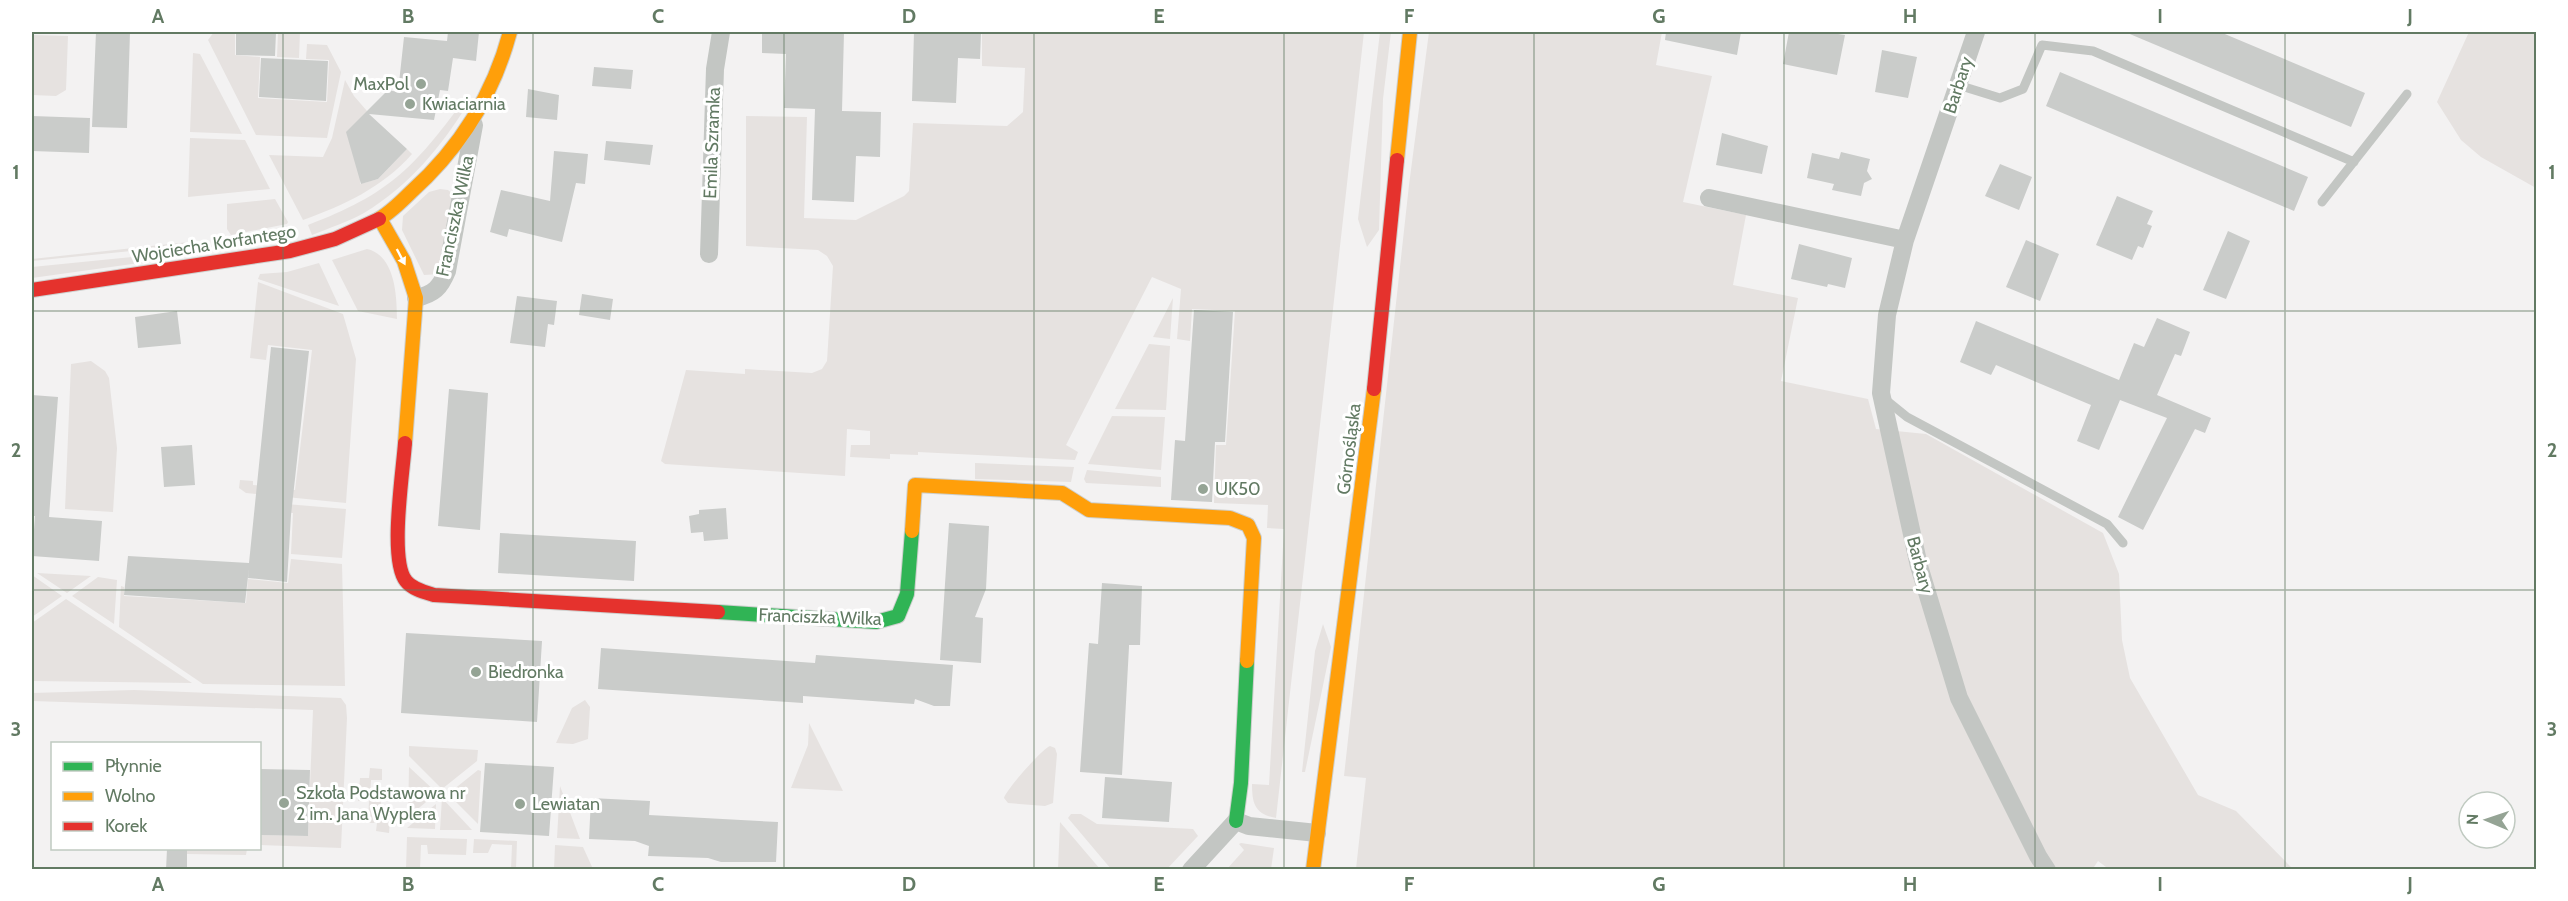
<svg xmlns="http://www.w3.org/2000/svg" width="2568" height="901" font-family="Cabin,sans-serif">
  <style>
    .green { fill: #e6e2e0 }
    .building { fill: #caccca }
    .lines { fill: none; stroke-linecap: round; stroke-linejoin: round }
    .fast-casing { stroke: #cdcfcd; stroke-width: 16 }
    .slow-casing { stroke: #cdcfcd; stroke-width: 16 }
    .jam-casing { stroke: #cdcfcd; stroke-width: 16 }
    .lane { stroke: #c3c6c3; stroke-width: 9 }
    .street { stroke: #c3c6c3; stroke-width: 18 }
    .fast { stroke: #30b455; stroke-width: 14 }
    .slow { stroke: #ff9f0a; stroke-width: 14 }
    .jam { stroke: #e5322d; stroke-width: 14 }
    .oneway { fill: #fff }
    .grid { fill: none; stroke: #627a63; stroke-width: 1.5; stroke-opacity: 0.55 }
    .poi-dot { fill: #95a495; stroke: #fff; stroke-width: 2 }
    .labels { text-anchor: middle; stroke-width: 6; stroke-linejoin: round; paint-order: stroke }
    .poi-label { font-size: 18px; fill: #627a63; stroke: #fff; text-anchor: start }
    .street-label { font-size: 18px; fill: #627a63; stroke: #fff }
    .neatline { fill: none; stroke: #627a63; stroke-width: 2 }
    .grid-label { font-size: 20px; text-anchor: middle; font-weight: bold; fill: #627a63 }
  </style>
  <rect width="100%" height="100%" fill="#f3f2f2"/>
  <path class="green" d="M214,32L235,34V55L260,57L258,98L327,102L329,60L306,59L307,44L327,45L341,72L327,138L256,135L208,40Z
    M278,32H300L299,58L277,57Z
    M982,32H1364L1276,818C1255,814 1252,804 1252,784L1269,785L1284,529L1267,528L1268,505L1214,503L1216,445H1226L1235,311L1192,309L1190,341L1177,339L1181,289L1152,277L1066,445L1078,452L1075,460L918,452V455L890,454V459L850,457L851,445H870V431L847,429L845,476L665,464L661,461L686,370L745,374V369L812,373L822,369L827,361L833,266L827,256L818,250L746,246V116L807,117L804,218L856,220L904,196L909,191L913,123L1007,126L1023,112L1025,68L982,66Z
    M1380,32H1391L1383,99L1379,230L1367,247L1358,219Z
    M1429,32H1662L1656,65L1712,76L1683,202L1746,215L1733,285L1798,298L1781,381L1868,399L1876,429L1926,434L2103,533L2119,574L2122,640L2130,678L2198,795L2236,811L2293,869L2110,870L2098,861L2092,870L1356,869L1366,778L1344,776L1409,185Z
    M2469,32H2536V188L2481,157L2461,140L2437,102Z
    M32,35L68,36L66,90L56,96L32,95Z
    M193,53L200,54L242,134L190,132Z
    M345,80L354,96L367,111L360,184L378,179L407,149L412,154C382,188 344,205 303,220L269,155L323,157L332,138Z
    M464,100L469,102C441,147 410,185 364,213C348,222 329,228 312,235L308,225C389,194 413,169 464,100Z
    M190,138L245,140L270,189L188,197Z
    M440,189L448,190L454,195L439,274L424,275L402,230L403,216L429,192Z
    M275,199L288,222L287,224L231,235L227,229V204Z
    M286,232L293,233L295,239L244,247L236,242Z
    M198,241L171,247L32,261V259Z
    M212,249L211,253L32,278V267Z
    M367,249C395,255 397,296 397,319L358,311L332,260Z
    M319,263L339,306L258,279L260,274L287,272Z
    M258,282L343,314L356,359L346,503L246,493L239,488L240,480L253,481V485L295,490L312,350L268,345L266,360L250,358Z
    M1173,298L1170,339L1153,337Z
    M1149,344L1170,346L1166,410L1115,409Z
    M91,361L105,371L109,378L117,448L113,512L65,509L71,364Z
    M1112,416L1165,417L1161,470L1088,464Z
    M975,463L1074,467L1071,482L975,479Z
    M1087,470L1161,477V487L1086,483L1084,479Z
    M262,502L346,509L342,558L291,554L293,513L262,511Z
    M291,559L342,564L345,686L203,684L119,627L121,586L124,587V596L246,603L248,579L288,583Z
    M37,573L91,576L67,593Z
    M32,575L62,596L32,617Z
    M98,577L117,580L114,624L72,596Z
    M66,599L192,683L32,681V623Z
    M1323,624L1331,647L1305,772H1302L1315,651Z
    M134,690L341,698L346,705L347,718L341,848L260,845V835L308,836L313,710L32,701V693Z
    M585,700L590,707L588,739L573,744L556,743L572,708Z
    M809,723L843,791L791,788L808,745Z
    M409,746L478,750L477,761L442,789L409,756Z
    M1050,746L1055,748L1057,754L1053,803L1045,806L1008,803L1004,798C1005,791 1042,749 1050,746Z
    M409,767L437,793L408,817Z
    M370,768L382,769V780H371L370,799L381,800L380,820L390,821L389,833L376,831L377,823H368L369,801H358L360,778H369Z
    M478,770L481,771L478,824L448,794Z
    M560,786L580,839L557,838Z
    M442,798L472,830H440Z
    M436,804L435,829L407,828Z
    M1071,814H1081L1097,824L1193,829L1198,836L1167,869H1111L1068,818Z
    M1060,822L1100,869H1058Z
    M407,837L467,839L466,855L428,854L427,845H421L420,869H406Z
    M474,839L517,841L516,869H511L512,845L492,844L488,853H473Z
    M1241,843L1274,848L1271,869H1227L1244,850L1239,844Z
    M555,845L583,847L593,869H554Z
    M187,849V848L247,849L246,855L187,854Z"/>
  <path class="building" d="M96,32H130L127,128L92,127Z
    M236,32H276L275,56L236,55Z
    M448,32H479L476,61L453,58L448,91L440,90L434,120L369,114L407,149L378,179L361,184L346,132L388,90L398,92L404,37L447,41Z
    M762,32H844L842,111L881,112L880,157L856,156L854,202L812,200L815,109L784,108L786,54L762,53Z
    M914,32H981L980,59L958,58L956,103L912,101Z
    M1666,32H1741L1737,55L1665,40Z
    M1789,32H1824L1845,35L1837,75L1783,64Z
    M2125,32H2220L2365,93L2351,127Z
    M1882,50L1917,57L1908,98L1875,92Z
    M261,58L328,61L326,101L259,97Z
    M594,67L633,70L631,89L592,86Z
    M2060,72L2308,177L2294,211L2046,106Z
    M528,89L559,95L557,120L526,117Z
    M32,116L90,118L89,153L32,151Z
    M1722,133L1768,146L1762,174L1716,165Z
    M606,141L653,145L650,165L604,160Z
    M554,151L588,154L585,184L576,183L562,242L509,229L507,237L490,232L501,190L550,201Z
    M1841,152L1870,159L1867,171L1872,179L1864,183L1861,196L1832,190L1834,184L1807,178L1812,153L1839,159Z
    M2000,164L2032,177L2019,210L1985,196Z
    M2117,196L2153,211L2147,224L2152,226L2143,248L2138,246L2132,260L2096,245Z
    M2228,231L2250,241L2226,299L2203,290Z
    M2026,240L2059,254L2040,301L2006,287Z
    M1799,244L1852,258L1845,288L1828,284L1827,287L1791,279Z
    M582,294L613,299L610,320L579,315Z
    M517,296L557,301L554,325L548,324L545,347L510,343Z
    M1194,310L1233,312L1225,442H1215L1212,502L1171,500L1175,440L1185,441Z
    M177,311L181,344L138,348L135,317Z
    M2157,318L2190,332L2181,356L2175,354L2157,395L2211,418L2205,433L2195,429L2143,530L2118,517L2167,418L2120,400L2099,450L2077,441L2091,405L1996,365L1991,375L1960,362L1976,321L2119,380L2134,343L2144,347Z
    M271,347L309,351L291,515L287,582L248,578L249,568L245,603L124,595L128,556L249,563Z
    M449,389L488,393L480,530L438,526Z
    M32,395L58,397L49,517L102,521L99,561L32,556L35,516H32Z
    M192,445L195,485L164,487L161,447Z
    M726,508L728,539L704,541L703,532L691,533L689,516L699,514V510Z
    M949,523L989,526L986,589L975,617L983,618L981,663L940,660Z
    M500,533L636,541L634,581L498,573Z
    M1102,583L1142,586L1140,645H1129V647L1122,775L1080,772L1089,643L1098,644Z
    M406,633L542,641L537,722L401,713Z
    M601,648L815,663L816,655L953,665L950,706H934L915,699L914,704L803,696V703L598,689Z
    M485,763L554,767L549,836L480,832Z
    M260,769L310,770L308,836L260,835Z
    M1105,777L1172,782L1169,822L1102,818Z
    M591,798L650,801L649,815L778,822L776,862H721L708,858L648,856L649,846L635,841L589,839Z
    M167,849H187V870H166Z"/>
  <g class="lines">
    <defs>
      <path id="fast" d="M718,612L876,622L898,616L907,594L912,531
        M1236,821L1241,783L1247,661"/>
      <path id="slow" d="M1397,160L1410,32
        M379,219C391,212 401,202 411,192C460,148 493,96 510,32
        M380,219L404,261L416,298L405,443
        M912,531L915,485L1062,493L1089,510L1230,518L1248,525L1254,538L1247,661
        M1313,870L1374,389"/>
      <path id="jam" d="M32,290L290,251L335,239L379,219
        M1374,389L1397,160
        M405,443C403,472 389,560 406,581C412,589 424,592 434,595L718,612"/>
    </defs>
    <use href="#fast" class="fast-casing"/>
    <use href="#slow" class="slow-casing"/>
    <use href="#jam" class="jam-casing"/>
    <path class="lane" d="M1958,85L2000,98L2023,89L2042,45L2093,51L2354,162
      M2322,202L2407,94
      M1886,400L1907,417L2107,524L2123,543"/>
    <path class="street" d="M1976,32L1905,240L1887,315L1881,393L1919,566L1959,698L2038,856L2047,870
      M1709,198L1905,240
      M709,254L715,69L721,32
      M416,298C434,294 440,288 447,271L474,125
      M1191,870L1236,821L1249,826L1317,833"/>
    <use href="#fast" class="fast"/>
    <use href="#slow" class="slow"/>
    <use href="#jam" class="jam"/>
  </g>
  <defs><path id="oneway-solid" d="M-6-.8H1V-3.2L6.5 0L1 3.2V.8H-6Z" transform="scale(1.5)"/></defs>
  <use class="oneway" href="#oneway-solid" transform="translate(401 257) rotate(62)"/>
  <path class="grid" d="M283,32V870M533,32V870M784,32V870M1034,32V870M1284,32V870M1534,32V870M1784,32V870M2035,32V870M2285,32V870M32,311H2536M32,590H2536"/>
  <g class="poi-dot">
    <circle cx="421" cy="84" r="6"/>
    <circle cx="410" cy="104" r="6"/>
    <circle cx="1203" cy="489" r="6"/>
    <circle cx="476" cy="672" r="6"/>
    <circle cx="284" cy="803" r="6"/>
    <circle cx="520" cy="804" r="6"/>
  </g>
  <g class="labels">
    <g class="poi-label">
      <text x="409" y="90" text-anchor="end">MaxPol</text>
      <text x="422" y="110">Kwiaciarnia</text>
      <text x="1215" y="495">UK50</text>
      <text x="488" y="678">Biedronka</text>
      <text x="296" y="799">Szkoła Podstawowa nr<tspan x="296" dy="21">2 im. Jana Wyplera</tspan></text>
      <text x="532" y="810">Lewiatan</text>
    </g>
    <g class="street-label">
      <text transform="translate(1958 85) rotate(-72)" y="6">Barbary</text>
      <text transform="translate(712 143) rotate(-88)" y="6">Emila Szramka</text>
      <text transform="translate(455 216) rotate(-78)" y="6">Franciszka Wilka</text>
      <text transform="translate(214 244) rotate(-9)" y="6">Wojciecha Korfantego</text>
      <text transform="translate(1349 449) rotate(-83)" y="6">Górnośląska</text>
      <text transform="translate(1920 565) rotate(75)" y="6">Barbary</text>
      <text transform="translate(820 617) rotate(2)" y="6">Franciszka Wilka</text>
    </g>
  </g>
  <rect width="2568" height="901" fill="none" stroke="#ffffff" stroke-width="66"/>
  <rect x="51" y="742" width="210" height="108" fill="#ffffff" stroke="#c0cac1" stroke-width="1.5"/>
  <rect x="63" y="762" width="30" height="9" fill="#30b455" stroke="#c0cac1" stroke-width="1.5"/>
  <text x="105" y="772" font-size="18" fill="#627a63">Płynnie</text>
  <rect x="63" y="792" width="30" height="9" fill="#ff9f0a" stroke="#c0cac1" stroke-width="1.5"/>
  <text x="105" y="802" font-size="18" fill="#627a63">Wolno</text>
  <rect x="63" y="822" width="30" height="9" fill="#e5322d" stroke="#c0cac1" stroke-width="1.5"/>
  <text x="105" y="832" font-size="18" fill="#627a63">Korek</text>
  <g transform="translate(2487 820) rotate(272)"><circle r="28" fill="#ffffff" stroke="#c0cac1" stroke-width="1.5"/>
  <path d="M0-4.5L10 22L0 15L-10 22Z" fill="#95a495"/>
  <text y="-9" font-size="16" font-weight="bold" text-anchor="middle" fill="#627a63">N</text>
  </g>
  <rect x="33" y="33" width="2502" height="835" class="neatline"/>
  <g class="grid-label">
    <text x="158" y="23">A</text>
    <text x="408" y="23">B</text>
    <text x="658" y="23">C</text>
    <text x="909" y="23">D</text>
    <text x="1159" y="23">E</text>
    <text x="1409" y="23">F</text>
    <text x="1659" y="23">G</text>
    <text x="1910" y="23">H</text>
    <text x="2160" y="23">I</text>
    <text x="2410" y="23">J</text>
    <text x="16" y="179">1</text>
    <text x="2552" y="179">1</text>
    <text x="16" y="457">2</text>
    <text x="2552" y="457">2</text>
    <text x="16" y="736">3</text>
    <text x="2552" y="736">3</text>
    <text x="158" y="891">A</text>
    <text x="408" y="891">B</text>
    <text x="658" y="891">C</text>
    <text x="909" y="891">D</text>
    <text x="1159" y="891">E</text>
    <text x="1409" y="891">F</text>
    <text x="1659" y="891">G</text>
    <text x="1910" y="891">H</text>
    <text x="2160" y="891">I</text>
    <text x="2410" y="891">J</text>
  </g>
</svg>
